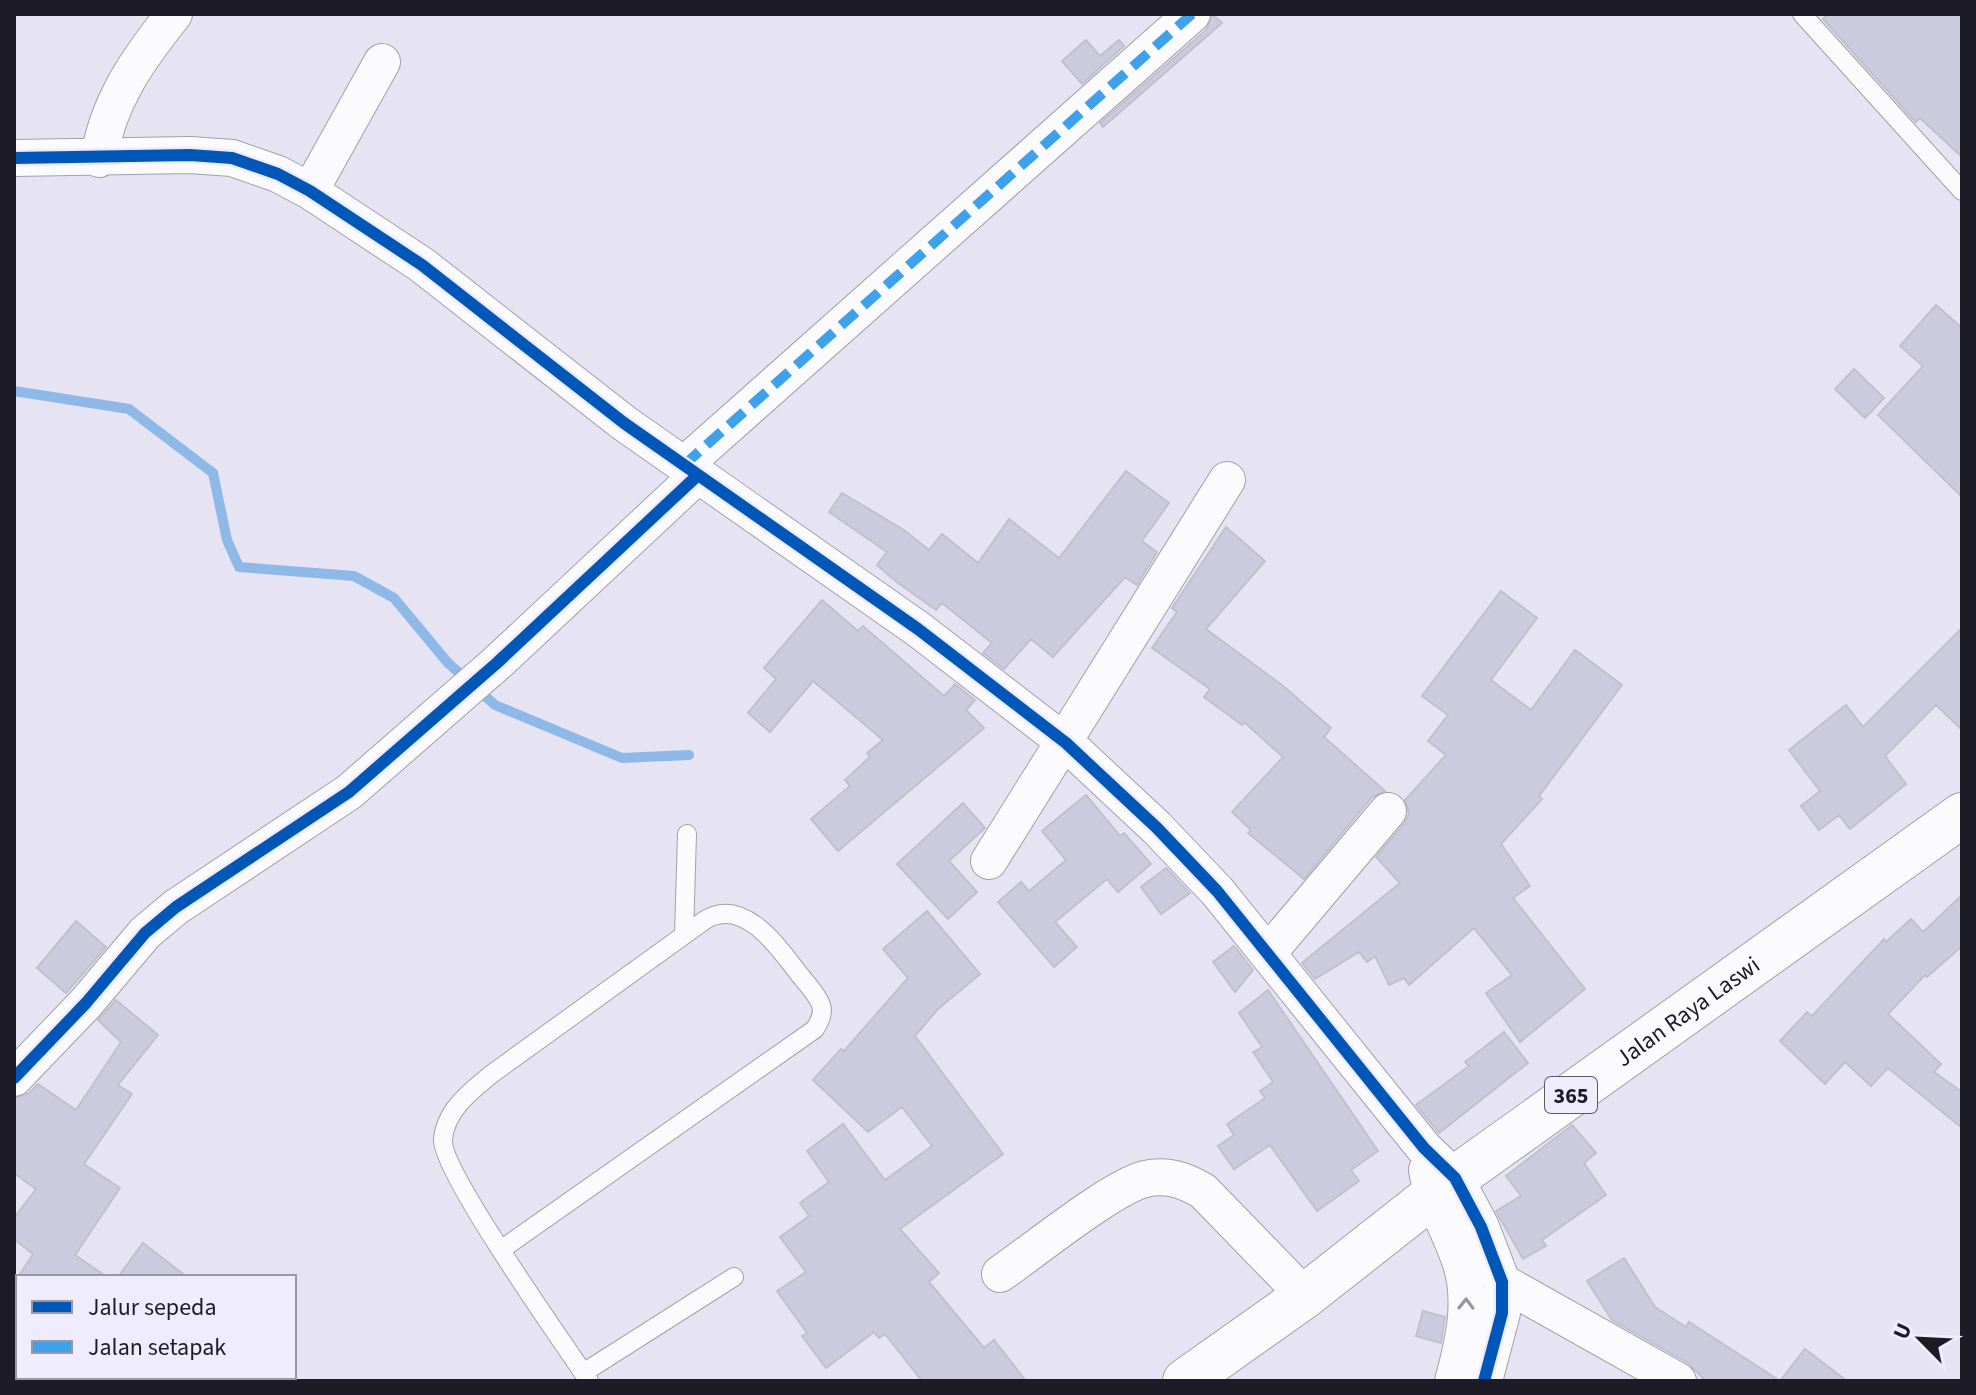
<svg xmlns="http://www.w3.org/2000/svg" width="1976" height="1395" font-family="'Source Sans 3',sans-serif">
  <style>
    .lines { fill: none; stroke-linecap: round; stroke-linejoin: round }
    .stream { stroke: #8eb8e7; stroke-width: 10 }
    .building { fill: #cccbde; stroke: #c2c0cc; stroke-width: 2 }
    .service-casing { stroke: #a2a0ac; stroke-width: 20 }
    .minor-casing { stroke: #a2a0ac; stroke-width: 38 }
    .primary-casing { stroke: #a2a0ac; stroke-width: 46 }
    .service { stroke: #fbfbfd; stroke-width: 18 }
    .minor { stroke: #fbfbfd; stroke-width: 36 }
    .primary { stroke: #fbfbfd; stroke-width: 44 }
    .quiet { stroke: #3da2eb; stroke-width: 10; stroke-dasharray: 20 10; stroke-linecap: butt }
    .cycleway-casing { stroke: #eeecfd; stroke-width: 17 }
    .cycleway { stroke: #0057b8; stroke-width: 12 }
    .oneway { stroke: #97969c }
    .labels { text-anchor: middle; stroke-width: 6; stroke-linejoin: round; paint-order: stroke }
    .shield { fill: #eeecfd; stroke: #5c5a66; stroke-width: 2 }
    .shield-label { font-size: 22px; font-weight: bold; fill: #1d1b25 }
    .street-label { font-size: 24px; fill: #1d1b25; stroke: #eeecfd }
  </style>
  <rect width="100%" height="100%" fill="#e6e3f3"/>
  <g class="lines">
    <path class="stream" d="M14,391L129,409L213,473L227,540L239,567L354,576L394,598L448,663L495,705L622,758L689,755"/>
  </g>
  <path class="building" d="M1212,14L1222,23L1103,127L1100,123L1206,30Z
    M1828,14H1962V157L1920,118L1916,122L1912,118L1823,19Z
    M1086,40L1100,56L1119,40L1124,46L1082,84L1062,61Z
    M1936,305L1962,328V497L1878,415L1923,366L1900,346Z
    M1854,369L1884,398L1865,418L1835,389Z
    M1126,471L1169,503L1142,541L1157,552L1137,585L1125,577L1053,657L1031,639L1004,669L983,653L992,643L942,603L936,610L898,583L877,565L887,552L829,512L842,493L904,530L929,550L942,534L978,563L1009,519L1059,558Z
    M1226,527L1265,561L1206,629L1282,685L1331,728L1324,737L1385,791L1372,797L1304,879L1248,833L1251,830L1232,812L1283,757L1244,722L1242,725L1204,697L1210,689L1152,648L1177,612L1172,608Z
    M1501,591L1537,618L1491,680L1531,710L1575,650L1622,685L1539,796L1542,799L1501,844L1530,886L1513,898L1585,989L1520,1042L1486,993L1512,975L1474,928L1409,985L1404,978L1389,985L1375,956L1367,962L1359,952L1315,979L1302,963L1400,883L1376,857L1404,824L1409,814L1405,800L1446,755L1428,741L1448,715L1422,696Z
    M822,600L858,631L863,626L944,696L955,684L975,700L966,710L984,728L838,851L811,819L850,786L845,780L870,757L867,753L883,740L813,681L770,732L748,713L776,679L764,668Z
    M1962,628V730L1936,705L1885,756L1906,784L1850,829L1839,815L1819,830L1801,806L1820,791L1789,750L1846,705L1863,727Z
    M1086,795L1120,836L1124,833L1151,864L1118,892L1107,879L1055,922L1077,947L1054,967L998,902L1021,882L1029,891L1066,860L1042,831Z
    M963,803L985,828L949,861L977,892L948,919L897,864Z
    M1166,868L1190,893L1161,914L1141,887Z
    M1962,895V946L1927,977L1925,975L1888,1014L1941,1064L1934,1072L1962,1092V1128L1888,1068L1871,1086L1845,1062L1825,1084L1780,1041L1807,1012L1812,1016L1884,939L1886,942L1911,919L1923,932Z
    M927,911L980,974L938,1009L915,1036L1003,1154L900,1229L939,1273L929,1282L984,1348L994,1340L1026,1381H922L885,1334L879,1338L874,1332L826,1368L802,1336L807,1333L777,1291L806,1272L780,1237L809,1216L800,1203L829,1182L807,1151L843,1124L885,1180L932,1146L902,1107L868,1132L813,1080L841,1049L844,1051L908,978L883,949Z
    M76,921L106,947L66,993L37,968Z
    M1234,946L1253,970L1235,992L1213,962Z
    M1268,990L1378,1151L1351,1170L1359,1181L1317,1211L1270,1145L1234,1169L1218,1146L1234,1135L1227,1124L1265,1098L1260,1091L1273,1082L1253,1052L1262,1047L1239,1013Z
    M116,1000L158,1035L118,1085L132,1094L84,1164L120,1188L75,1255L107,1277H18L33,1254L14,1239V1218L36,1189L14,1173V1098L29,1093L38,1084L76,1110L121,1042L98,1020Z
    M1504,1032L1528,1063L1439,1133L1416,1105L1469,1066L1465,1062Z
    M1572,1125L1596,1153L1584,1163L1606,1195L1542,1240L1546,1246L1523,1259L1496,1211L1521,1196L1506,1176Z
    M143,1243L187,1277H118Z
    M1624,1258L1655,1307L1686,1327L1689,1322L1780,1381H1706L1688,1363L1612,1320L1587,1281Z
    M1423,1311L1445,1317L1441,1343L1416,1336Z
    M1805,1349L1847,1381H1780Z"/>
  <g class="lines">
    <defs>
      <path id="service" d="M1802,14L1962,191
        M684,935L687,834
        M502,1249L815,1029C819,1022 824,1014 821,1005C817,994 806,983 799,974C779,948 744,896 705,920L493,1073C472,1090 445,1110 443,1140C441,1170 565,1346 589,1381
        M583,1373L734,1277"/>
      <path id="minor" d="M14,158L190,155L232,158L278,174L310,191L422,265L624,423L918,629L1066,743L1157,828L1217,891L1424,1148L1455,1178L1481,1227L1502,1282V1313L1484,1381
        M99,159C107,102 139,58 174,14
        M310,191L382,62
        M684,465L1192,14
        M989,861L1227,480
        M1269,952L1388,811
        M14,1078L86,1003L145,933L176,907L349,792L498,662L698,475
        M1427,1170C1432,1202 1448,1227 1459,1258C1474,1298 1464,1341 1453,1381
        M1000,1274C1032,1252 1112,1187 1145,1179C1167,1174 1184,1180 1203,1191L1305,1296
        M1502,1282L1678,1381"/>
      <g id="primary">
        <path id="s1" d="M1185,1381L1305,1296L1455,1178L1962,815"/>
      </g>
    </defs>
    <use href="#service" class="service-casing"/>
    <use href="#minor" class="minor-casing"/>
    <use href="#primary" class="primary-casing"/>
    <use href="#service" class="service"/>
    <use href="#minor" class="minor"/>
    <use href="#primary" class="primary"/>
    <path class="quiet" d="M684,465L1192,14"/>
    <defs>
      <path id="cycleway" d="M14,158L190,155L232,158L278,174L310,191L422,265L624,423L918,629L1066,743L1157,828L1217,891L1424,1148L1455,1178L1481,1227L1502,1282V1313L1484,1381
        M14,1078L86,1003L145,933L176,907L349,792L498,662L698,475"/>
    </defs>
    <use href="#cycleway" class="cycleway-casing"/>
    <use href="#cycleway" class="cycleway"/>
  </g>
  <defs><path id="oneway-chevron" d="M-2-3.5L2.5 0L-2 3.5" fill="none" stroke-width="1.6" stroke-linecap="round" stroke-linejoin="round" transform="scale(2)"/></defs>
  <use class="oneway" href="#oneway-chevron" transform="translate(1466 1304) rotate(-89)"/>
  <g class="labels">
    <rect class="shield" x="1545" y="1077" width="52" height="36" rx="6"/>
    <g class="shield-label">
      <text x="1571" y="1103">365</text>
    </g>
    <g class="street-label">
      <text dy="8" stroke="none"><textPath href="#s1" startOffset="624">Jalan Raya Laswi</textPath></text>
    </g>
  </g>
  <rect width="1976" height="1395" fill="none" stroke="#1d1b25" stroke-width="32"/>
  <rect x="16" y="1275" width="280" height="104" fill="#eeecfd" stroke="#9a98a7" stroke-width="2"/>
  <rect x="32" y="1301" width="40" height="12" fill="#0057b8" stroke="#9a98a7" stroke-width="2"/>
  <text x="88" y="1315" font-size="24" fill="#1d1b25">Jalur sepeda</text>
  <rect x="32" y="1341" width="40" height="12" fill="#3da2eb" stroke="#9a98a7" stroke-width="2"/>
  <text x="88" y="1355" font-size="24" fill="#1d1b25">Jalan setapak</text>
  <g transform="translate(1920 1339) rotate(294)" stroke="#eeecfd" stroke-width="6" paint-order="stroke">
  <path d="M0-6L14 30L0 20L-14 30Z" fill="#1d1b25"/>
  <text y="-12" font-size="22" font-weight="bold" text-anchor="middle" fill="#1d1b25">U</text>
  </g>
</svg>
